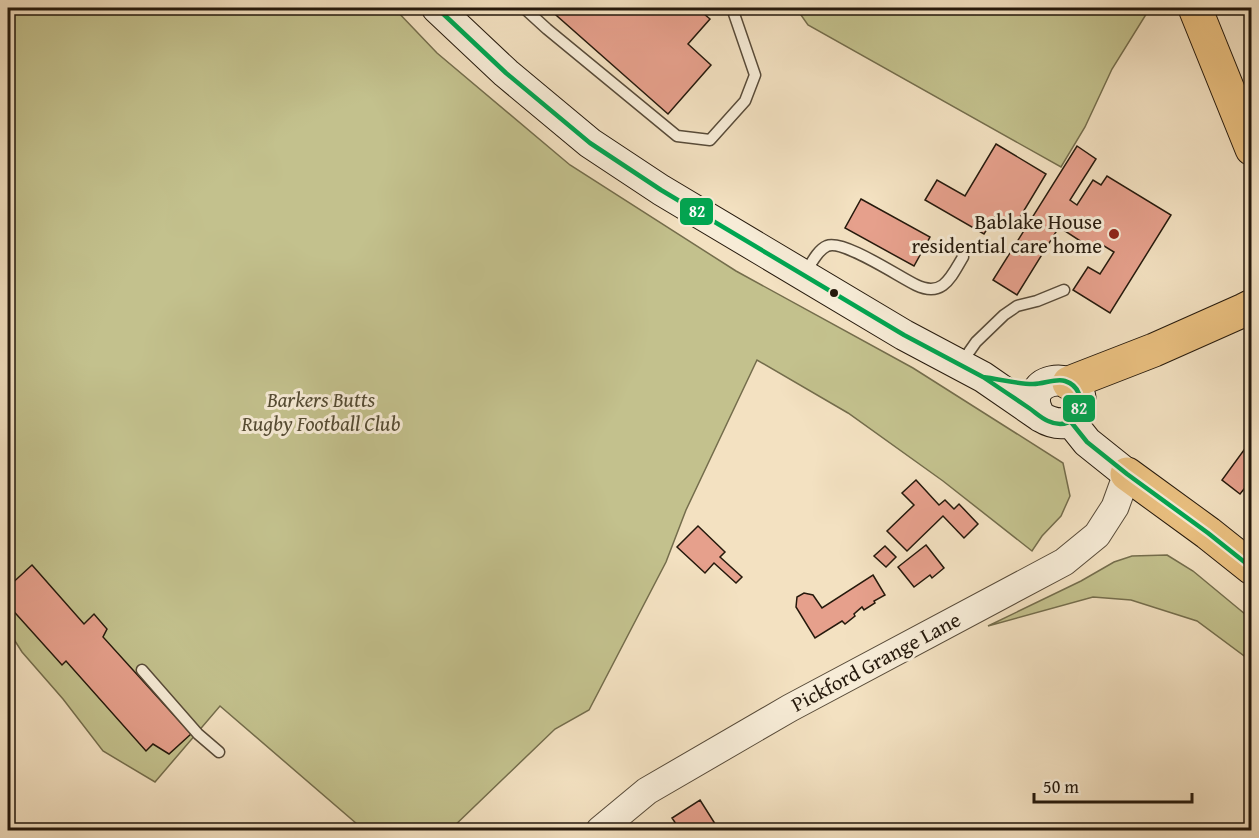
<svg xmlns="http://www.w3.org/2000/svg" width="1259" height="838" font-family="'Gentium Book Plus',serif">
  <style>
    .green { fill: #c3c18d; stroke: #746d4c; stroke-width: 1.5 }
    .building { fill: #e6a08c; stroke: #25190c; stroke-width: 1.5 }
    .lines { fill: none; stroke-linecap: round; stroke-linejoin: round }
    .service-casing { stroke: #584b39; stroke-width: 13 }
    .tertiary-casing { stroke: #584b39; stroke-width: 29 }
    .secondary-casing { stroke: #25190c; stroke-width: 32 }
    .trunk-casing { stroke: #25190c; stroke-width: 35 }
    .service { stroke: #f7ecd7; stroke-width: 10 }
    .tertiary { stroke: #f7ecd7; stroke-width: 27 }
    .secondary { stroke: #f7ecd7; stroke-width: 30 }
    .trunk { stroke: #eac080; stroke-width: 33 }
    .bus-1-casing { stroke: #f7ecd7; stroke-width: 9 }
    .bus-1 { stroke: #00a651; stroke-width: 4.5 }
    .poi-dot { fill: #8f2418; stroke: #f7ecd7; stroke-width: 2 }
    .bus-dot { fill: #25190c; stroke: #f7ecd7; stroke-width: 2 }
    .labels { text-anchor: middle; stroke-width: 6; stroke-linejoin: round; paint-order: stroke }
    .poi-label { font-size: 21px; fill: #25190c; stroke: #f7ecd7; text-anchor: end }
    .park-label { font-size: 21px; font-style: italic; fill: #544b33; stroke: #f7ecd7 }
    .street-label { font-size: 21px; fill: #25190c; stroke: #f7ecd7 }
    .line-badge { stroke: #f7ecd7; stroke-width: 2 }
    .badge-label { font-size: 16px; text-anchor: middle; font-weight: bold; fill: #fff }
  </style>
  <rect width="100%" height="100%" fill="#f3e1c1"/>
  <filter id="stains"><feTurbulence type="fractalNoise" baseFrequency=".00333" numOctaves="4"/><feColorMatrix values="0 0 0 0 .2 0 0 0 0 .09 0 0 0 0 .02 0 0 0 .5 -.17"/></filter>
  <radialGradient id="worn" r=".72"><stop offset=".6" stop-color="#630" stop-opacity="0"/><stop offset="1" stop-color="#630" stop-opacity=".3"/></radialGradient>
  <path class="green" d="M8,8H394L437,53L570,165L736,271L913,368L1063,463L1070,496L1061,516L1042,536L1032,551L943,481L848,413L757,360L686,510L666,562L589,710L555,729L450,830H364L220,706L155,782L103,751L63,699L22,652L8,630Z
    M796,8H1150L1112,69L1085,127L1061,167L808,25Z
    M1167,555L1193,571L1251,619V661L1197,621L1131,600L1093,597L988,626L1081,581L1114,562L1132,556Z"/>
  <path class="building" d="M548,8H697L710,19L688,44L711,65L668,114Z
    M996,144L1046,174L1014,227L995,216L984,234L925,200L937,180L965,196Z
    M1077,146L1096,159L1070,200L1077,205L1093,180L1101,185L1107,176L1171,215L1110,313L1073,290L1088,267L1100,274L1114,252L1096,241L1091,248L1059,227L1017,295L993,280Z
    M861,199L930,237L914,266L845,228Z
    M1252,439V494L1244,489L1240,494L1222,480Z
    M916,480L939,505L945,500L954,509L959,504L978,524L964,538L943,516L907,551L887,531L914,505L902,493Z
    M698,526L725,552L720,557L742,577L736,583L714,563L705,573L677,547Z
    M926,545L944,568L932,578L930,575L914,587L898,567Z
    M885,546L896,557L886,567L874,556Z
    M32,565L84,624L94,614L107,629L103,637L191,734L169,754L153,744L146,751L66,661L62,665L8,605V587Z
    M873,575L885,595L874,601L875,603L864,610L862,607L854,614L855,616L845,624L842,621L815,638L796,607L797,597L804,593L813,595L822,608Z
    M700,800L719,830H680L672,818Z"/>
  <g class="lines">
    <defs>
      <path id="service" d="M524,8L547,29L677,136L710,140L745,101L755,75L732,8
        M804,275C810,266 817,250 827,246C843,239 899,277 916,285C943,298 951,277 963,257
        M962,362L976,342L1004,315L1017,306L1037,301L1064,290
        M142,670L198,734L219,752"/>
      <path id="tertiary" d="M600,830L647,791L790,708L1064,562L1097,535L1115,507L1127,474"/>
      <path id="secondary" d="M437,8L506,73L590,143L661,190L904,335L983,377L1041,417C1056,426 1080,428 1081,404C1082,366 1015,377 1041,417
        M1071,422L1087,442L1127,474"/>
      <path id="trunk" d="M1195,8L1252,149
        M1069,383L1154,350L1244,310L1252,306
        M1127,474L1208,533L1252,568"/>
    </defs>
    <use href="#service" class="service-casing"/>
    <use href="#tertiary" class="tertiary-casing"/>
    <use href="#secondary" class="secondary-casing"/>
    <use href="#trunk" class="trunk-casing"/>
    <use href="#service" class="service"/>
    <use href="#tertiary" class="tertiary"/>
    <use href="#secondary" class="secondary"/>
    <use href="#trunk" class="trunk"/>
    <defs>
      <path id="bus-1" d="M437,8L506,73L590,143L661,190L904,335L983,377
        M983,377C999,379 1017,384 1033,384C1044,384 1056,378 1065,381C1093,390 1080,436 1048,421C1041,418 1035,412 1029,408C1014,398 998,387 983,377Z
        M1071,422L1087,442L1127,474L1208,533L1252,568"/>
    </defs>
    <use href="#bus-1" class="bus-1-casing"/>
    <use href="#bus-1" class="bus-1"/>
  </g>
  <circle class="poi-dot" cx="1114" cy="234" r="6"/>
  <circle class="bus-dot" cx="834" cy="293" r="5"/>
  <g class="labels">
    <g class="poi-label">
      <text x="1102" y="229">Bablake House<tspan x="1102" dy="24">residential care home</tspan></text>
    </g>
    <g class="park-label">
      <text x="321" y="407">Barkers Butts<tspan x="321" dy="24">Rugby Football Club</tspan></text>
    </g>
    <g class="street-label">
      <text transform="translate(876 662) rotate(-28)" y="7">Pickford Grange Lane</text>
    </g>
  </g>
  <g class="line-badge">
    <rect x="679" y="197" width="35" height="29" rx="6" fill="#00a651"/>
    <rect x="1062" y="394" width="34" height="29" rx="6" fill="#00a651"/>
  </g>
  <g class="badge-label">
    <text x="697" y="217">82</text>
    <text x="1079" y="414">82</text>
  </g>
  <rect width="1259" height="838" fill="none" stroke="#f3e1c1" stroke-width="30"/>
  <rect x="9" y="9" width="1241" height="820" fill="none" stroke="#25190c" stroke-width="3"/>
  <rect x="15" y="15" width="1229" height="808" fill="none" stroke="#25190c" stroke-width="1.5"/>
  <path d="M1034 793v9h158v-9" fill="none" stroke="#25190c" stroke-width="3"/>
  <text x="1043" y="793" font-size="18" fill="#25190c" stroke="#f7ecd7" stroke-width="4.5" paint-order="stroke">50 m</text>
  <rect width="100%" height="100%" filter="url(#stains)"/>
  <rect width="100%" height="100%" fill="url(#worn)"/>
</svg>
